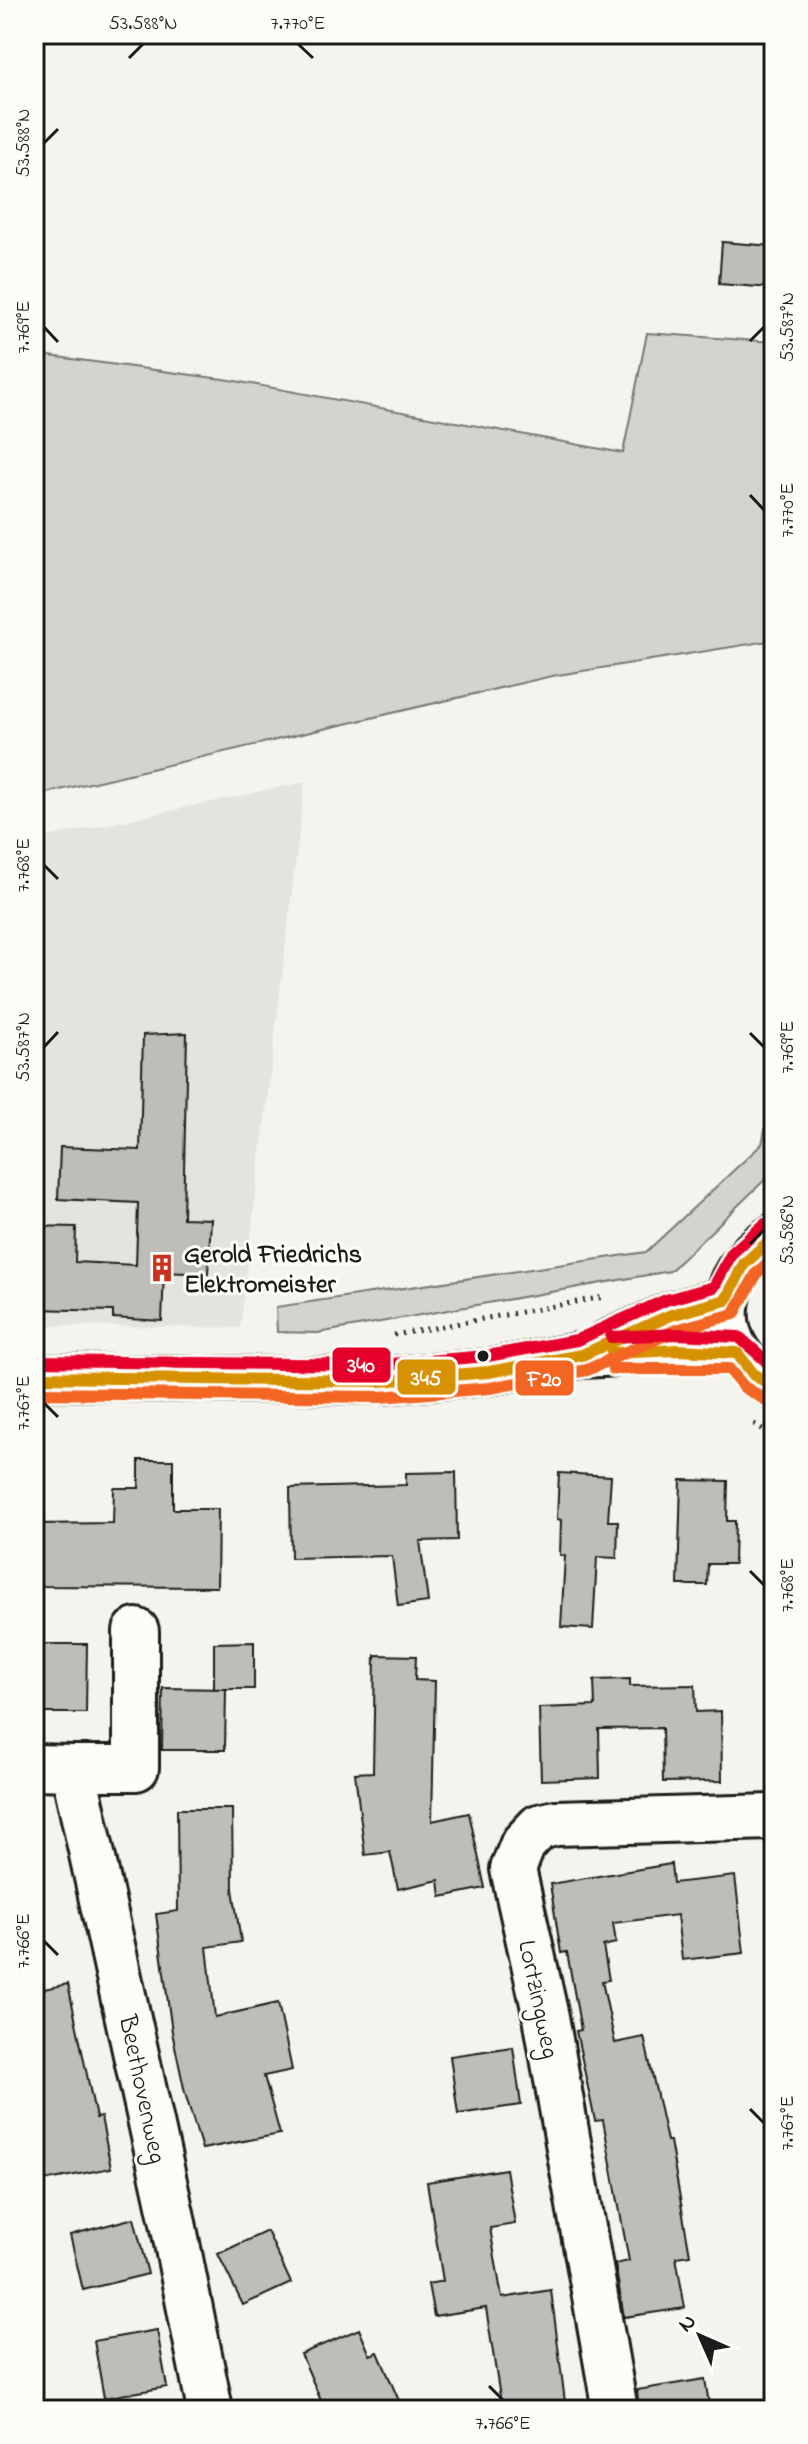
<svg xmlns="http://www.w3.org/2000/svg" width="808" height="2444" font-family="'Indie Flower',sans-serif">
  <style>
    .built { fill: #e4e3de }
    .green { fill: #d4d3cf; stroke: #787876; stroke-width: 2 }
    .building { fill: #bebdba; stroke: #1c1c1c; stroke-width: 2 }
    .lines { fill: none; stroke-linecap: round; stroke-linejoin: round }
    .minor-casing { stroke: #1c1c1c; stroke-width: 50 }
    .secondary-casing { stroke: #1c1c1c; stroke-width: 50 }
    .path { stroke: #1c1c1c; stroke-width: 5; stroke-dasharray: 2 6; stroke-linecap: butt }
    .minor { stroke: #fdfcf7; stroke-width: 44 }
    .secondary { stroke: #fdfcf7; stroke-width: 44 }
    .bus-1-casing { stroke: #fdfcf7; stroke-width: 18 }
    .bus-2-casing { stroke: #fdfcf7; stroke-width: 18 }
    .bus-3-casing { stroke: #fdfcf7; stroke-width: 18 }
    .bus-1 { stroke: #d69104; stroke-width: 12 }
    .bus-2 { stroke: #f26522; stroke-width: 12 }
    .bus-3 { stroke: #e4002b; stroke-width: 12 }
    .ticks { fill: none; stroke: #1c1c1c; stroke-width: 3 }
    .bus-dot { fill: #1c1c1c; stroke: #fdfcf7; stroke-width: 3 }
    .labels { text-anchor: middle; stroke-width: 6; stroke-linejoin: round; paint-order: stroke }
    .poi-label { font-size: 26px; font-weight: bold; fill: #1c1c1c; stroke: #fdfcf7; text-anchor: start }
    .street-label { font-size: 26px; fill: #1c1c1c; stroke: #fdfcf7 }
    .line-badge { stroke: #fdfcf7; stroke-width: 3 }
    .badge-label { font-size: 22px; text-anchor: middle; font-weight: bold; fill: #fff }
    .neatline { fill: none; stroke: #1c1c1c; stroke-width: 3 }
    .ticks-label { font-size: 20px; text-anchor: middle; fill: #1c1c1c }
  </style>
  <rect width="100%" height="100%" fill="#f4f3ee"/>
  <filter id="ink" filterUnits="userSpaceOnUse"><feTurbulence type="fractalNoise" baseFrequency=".0125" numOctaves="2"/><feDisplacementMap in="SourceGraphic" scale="16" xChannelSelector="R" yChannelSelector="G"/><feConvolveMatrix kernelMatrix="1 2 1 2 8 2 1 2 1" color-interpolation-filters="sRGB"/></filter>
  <g filter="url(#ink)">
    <path class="built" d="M305,782L240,1328L34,1325V840Z"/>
    <path class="green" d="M647,333L774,342V640L552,676L34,796V354L230,380L623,453Z
      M774,1087V1171L670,1271L318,1333L277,1332L276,1307L646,1252L762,1144Z"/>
    <path class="building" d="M722,242L774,246L772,288L719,284Z
      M187,1033L183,1218L211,1219L208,1274L164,1272L162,1321L113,1318V1311L34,1309V1226L76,1227L75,1262L136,1265L138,1203L58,1199L60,1147L140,1150L143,1035Z
      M139,1460H173V1509H218L217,1587L34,1586V1524L113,1523L114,1488H139Z
      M456,1472L457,1540L420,1541L428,1602L398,1606L392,1556L291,1558L290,1488L406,1485V1473Z
      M559,1473L611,1476L608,1521H618L617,1558L597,1557L593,1629L561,1627L565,1556L560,1555L561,1520L557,1519Z
      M681,1480L728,1481L727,1521H735L734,1564H708L707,1585H678Z
      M254,1642V1689H214V1643Z
      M34,1644H87L86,1713H34Z
      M375,1655L416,1656L415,1680L435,1681L432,1821L469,1813L485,1888L441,1897L439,1880L398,1889L390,1852L365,1855L355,1773L373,1772Z
      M630,1679V1686L695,1685L696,1712L721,1711L722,1781L663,1782L662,1728L599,1729L600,1778L541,1780L539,1708L595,1706L594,1680Z
      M163,1688L226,1689L225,1750H162Z
      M177,1809H232L233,1889L241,1942L207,1947L215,2017L278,2003L292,2070L264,2076L280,2134L202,2149L185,2093L172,2032L156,1914L178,1911Z
      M671,1864L673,1883L735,1876L744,1953L682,1960L677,1915L613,1923L616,1943L603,1946L609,1980L602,1981L615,2043L644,2037L667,2141H670L690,2255L676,2257L685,2308L624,2317L615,2264L629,2261L603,2120L595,2121L576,2031L581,2030L567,1952L561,1953L550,1884Z
      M68,1984L96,2118L101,2117L111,2168L43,2181L34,2135V1991Z
      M513,2047L521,2105L458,2114L450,2056Z
      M506,2169L515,2224L490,2228L502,2298L551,2290L566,2410H502L486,2308L434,2316L428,2284L443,2281L427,2182Z
      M134,2218L148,2274L83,2290L70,2235Z
      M267,2231L291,2283L243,2305L218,2254Z
      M359,2329L370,2355L378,2352L403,2410H325L301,2354Z
      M157,2330L167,2387L104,2398L94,2341Z
      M705,2379L710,2410H639L637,2390Z"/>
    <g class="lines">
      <defs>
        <path id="minor" d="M34,1767L73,1768L172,2218L210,2410
          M73,1768H136V1631
          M615,2410L546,2017L513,1869L523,1844L539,1827L556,1823L774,1817"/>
        <path id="secondary" d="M774,1237C712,1277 707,1347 774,1386
          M606,1344L671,1315L726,1300
          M34,1377L380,1381L489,1372L582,1355L678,1350L737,1353"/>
      </defs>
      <use href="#minor" class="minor-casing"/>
      <use href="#secondary" class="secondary-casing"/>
      <path class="path" d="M394,1335L604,1297
        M754,1424L774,1436"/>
      <use href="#minor" class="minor"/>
      <use href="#secondary" class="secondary"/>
      <defs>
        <path id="bus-1" d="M612,1353L678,1350L737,1353L754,1375L774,1386
          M34,1377L380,1381L489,1372L582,1355L671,1315L726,1300L744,1264L774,1237"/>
        <path id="bus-2" d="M613,1369H729L744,1387L766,1400
          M34,1393L380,1397L490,1388L587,1370L676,1330L734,1314L757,1273L774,1257"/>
        <path id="bus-3" d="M611,1337L677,1334L739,1337L774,1368
          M34,1361L379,1365L487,1356L577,1340L666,1300L714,1287L732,1253L765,1224"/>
      </defs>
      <use href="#bus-1" class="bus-1-casing"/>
      <use href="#bus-2" class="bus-2-casing"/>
      <use href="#bus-3" class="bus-3-casing"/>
      <use href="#bus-1" class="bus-1"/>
      <use href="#bus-2" class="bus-2"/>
      <use href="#bus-3" class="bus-3"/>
    </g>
  </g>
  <path class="ticks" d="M298,44L313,58M129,58L143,44M44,143L58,129M44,327L58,342M750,341L764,327M750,495L764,510M44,865L58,879M750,1033L764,1047M44,1047L58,1032M750,1244L764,1230M44,1403L58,1417M750,1571L764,1585M44,1941L58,1955M750,2109L764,2123M489,2386L503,2400"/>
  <defs>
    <symbol id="building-bare" viewBox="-9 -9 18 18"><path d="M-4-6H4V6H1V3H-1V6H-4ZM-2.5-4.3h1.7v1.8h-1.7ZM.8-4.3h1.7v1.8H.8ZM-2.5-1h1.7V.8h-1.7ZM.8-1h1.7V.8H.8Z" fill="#c8321e" stroke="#fdfcf7" stroke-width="2.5" paint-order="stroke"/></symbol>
  </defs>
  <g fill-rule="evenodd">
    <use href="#building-bare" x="142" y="1248" width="40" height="40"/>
  </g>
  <circle class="bus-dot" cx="483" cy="1356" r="7"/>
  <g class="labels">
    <g class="poi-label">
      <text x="184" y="1262">Gerold Friedrichs<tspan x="184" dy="30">Elektromeister</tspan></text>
    </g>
    <g class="street-label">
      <text transform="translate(540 1999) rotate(78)" y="9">Lortzingweg</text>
      <text transform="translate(144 2089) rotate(78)" y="9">Beethovenweg</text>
    </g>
  </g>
  <g class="line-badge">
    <rect x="331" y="1346" width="61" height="38" rx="8" fill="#e4002b"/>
    <rect x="396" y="1358" width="61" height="38" rx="8" fill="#d69104"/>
    <rect x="514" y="1359" width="61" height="38" rx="8" fill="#f26522"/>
  </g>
  <g class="badge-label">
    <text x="361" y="1372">340</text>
    <text x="426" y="1385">345</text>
    <text x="544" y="1386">F20</text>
  </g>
  <rect width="808" height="2444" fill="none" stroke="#fdfcf7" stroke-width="88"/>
  <g transform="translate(700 2336) rotate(315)" stroke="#fdfcf7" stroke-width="6" paint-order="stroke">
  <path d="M0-6L14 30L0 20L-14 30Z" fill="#1c1c1c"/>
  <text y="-12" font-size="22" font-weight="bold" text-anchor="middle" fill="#1c1c1c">N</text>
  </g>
  <rect x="44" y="44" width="720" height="2356" class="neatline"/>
  <g class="ticks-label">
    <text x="143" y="29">53.588°N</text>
    <text x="298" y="29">7.770°E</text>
    <text transform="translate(22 143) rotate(-90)" y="7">53.588°N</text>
    <text transform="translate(786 327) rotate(-90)" y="7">53.587°N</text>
    <text transform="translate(22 327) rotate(-90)" y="7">7.769°E</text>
    <text transform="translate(786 510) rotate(-90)" y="7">7.770°E</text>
    <text transform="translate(22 865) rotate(-90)" y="7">7.768°E</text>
    <text transform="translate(22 1047) rotate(-90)" y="7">53.587°N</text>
    <text transform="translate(786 1047) rotate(-90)" y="7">7.769°E</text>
    <text transform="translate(786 1230) rotate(-90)" y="7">53.586°N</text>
    <text transform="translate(22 1403) rotate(-90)" y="7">7.767°E</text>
    <text transform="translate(786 1585) rotate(-90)" y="7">7.768°E</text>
    <text transform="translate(22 1941) rotate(-90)" y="7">7.766°E</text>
    <text transform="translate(786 2123) rotate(-90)" y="7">7.767°E</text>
    <text x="503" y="2429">7.766°E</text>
  </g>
</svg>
